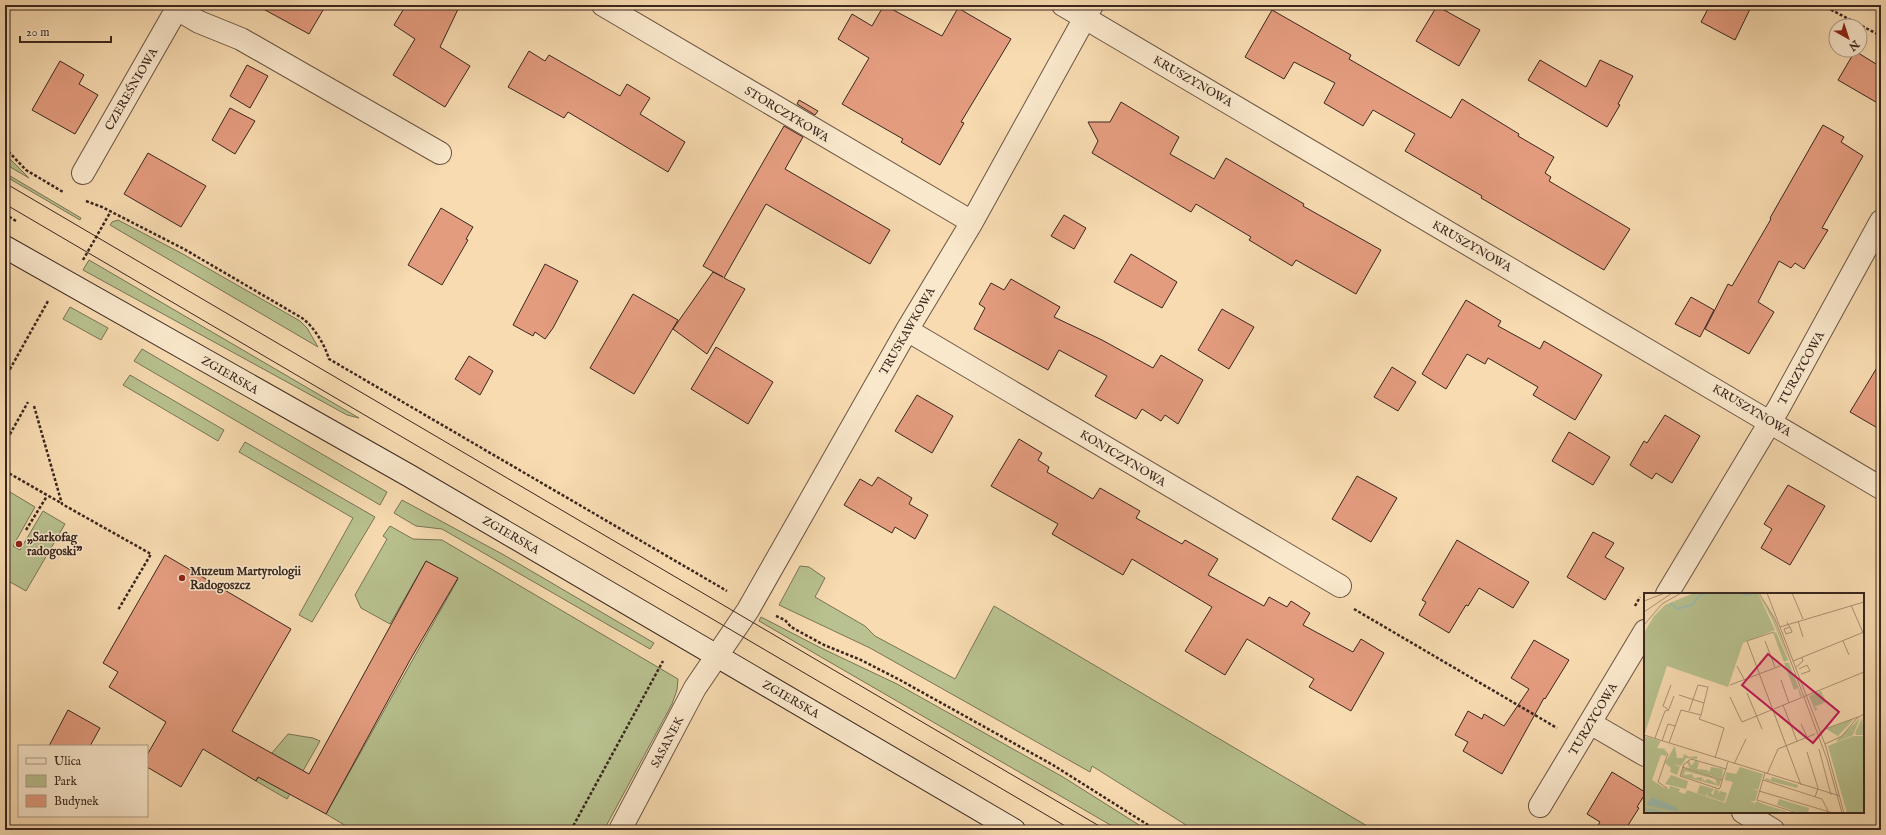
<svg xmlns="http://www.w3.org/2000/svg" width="1886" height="835" font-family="'IM FELL English',serif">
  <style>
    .green { fill: #b8c18f; stroke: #797456 }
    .building { fill: #e49c7f; stroke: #3a271e }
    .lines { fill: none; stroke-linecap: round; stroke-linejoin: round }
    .street-casing { stroke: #6a5443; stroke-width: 24 }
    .secondary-casing { stroke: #3a271e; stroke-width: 24 }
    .path { stroke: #3a271e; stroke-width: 2.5; stroke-dasharray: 3 2; stroke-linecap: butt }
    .street { stroke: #fae8cc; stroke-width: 22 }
    .secondary { stroke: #fae8cc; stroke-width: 22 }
    .tram { stroke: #3a271e; stroke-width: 1 }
    .poi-dot { fill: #8f2418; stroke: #fae8cc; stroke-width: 1.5 }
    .labels { text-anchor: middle; stroke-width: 3; stroke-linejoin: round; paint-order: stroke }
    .street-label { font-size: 12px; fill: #3a271e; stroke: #fae8cc }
    .poi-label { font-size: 12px; font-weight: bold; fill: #3a271e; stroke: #fae8cc; text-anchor: start }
    .inset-river { fill: none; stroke: #9dbbac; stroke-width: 2 }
    .inset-road { fill: none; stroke: #ac9376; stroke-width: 1 }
    .view { fill: #c2185b; fill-opacity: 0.15; stroke: #c2185b; stroke-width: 2 }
    .inset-edge { fill: none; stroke: #3a271e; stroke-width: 2 }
  </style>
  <rect width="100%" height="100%" fill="#f8dbb1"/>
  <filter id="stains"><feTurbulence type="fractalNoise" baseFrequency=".005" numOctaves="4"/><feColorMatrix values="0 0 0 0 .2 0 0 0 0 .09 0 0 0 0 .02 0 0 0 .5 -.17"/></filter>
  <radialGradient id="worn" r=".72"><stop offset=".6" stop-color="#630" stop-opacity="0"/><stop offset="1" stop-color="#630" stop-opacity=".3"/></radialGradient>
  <path class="green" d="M5,154L29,178L5,164Z
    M5,173L81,218L80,220L5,176Z
    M118,220L181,253L300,321L307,328L318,347L110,225L112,222Z
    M89,260L359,418L347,415L83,270Z
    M70,307L108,328L101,340L63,319Z
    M142,349L387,492L380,505L134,361Z
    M130,375L224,430L218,441L123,385Z
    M245,442L375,517L312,622L299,615L353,518L239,452Z
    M5,489L35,507L13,546L20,550L43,511L65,524L26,591L5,579Z
    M402,500L504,555L654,643L650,649L442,529L416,526L394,513Z
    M390,526L413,539L442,540L678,679L677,690L672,704L604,830H353L326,814L458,579L426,561L390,624L361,608L355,595L387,539L383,536Z
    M800,566L809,567L825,578L815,597L865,626L875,636L955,679L994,606L1374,830H1194L1092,766L1090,772L870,648L779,605Z
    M761,617L821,648L897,684L1063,777L1147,830H1119L759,621Z
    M288,734L313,738L320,741L287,799L256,781L272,753Z"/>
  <path class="building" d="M256,5H326L309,34Z
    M406,5H460L440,47L470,66L445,107L393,75L415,39L394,25Z
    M884,5L942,36L958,8L1011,39L961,122L964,123L940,165L901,142L903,139L842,104L869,58L838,39L852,14L872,26Z
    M1710,5H1752L1735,40L1701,22Z
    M1437,6L1480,30L1459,66L1416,41Z
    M1272,10L1351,55L1349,59L1451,118L1462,99L1519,134L1518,136L1554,157L1545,173L1551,177L1549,181L1630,229L1604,270L1481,198L1482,196L1405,151L1415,134L1373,110L1363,126L1324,103L1335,83L1294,62L1284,79L1245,57Z
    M529,51L545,61L549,55L620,96L627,84L650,98L640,114L685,142L668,172L568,112L564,118L508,87Z
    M1855,51L1881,67V105L1838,80Z
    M1540,60L1586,87L1600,60L1633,76L1618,104L1620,105L1607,127L1528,80Z
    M60,61L84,75L79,84L98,95L75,134L32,110Z
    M247,65L268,76L250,108L230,96Z
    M799,100L818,111L815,115L797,104Z
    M1121,102L1179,137L1170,154L1214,179L1226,158L1304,204L1303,206L1381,250L1356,294L1296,260L1292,266L1249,240L1251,237L1196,204L1191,212L1092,153L1098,141L1088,122H1110Z
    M230,108L255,121L235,154L212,140Z
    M1823,125L1844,137L1841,142L1863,156L1822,228L1828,230L1804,269L1795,263L1791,268L1779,261L1758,302L1774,312L1749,354L1705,329L1728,284L1732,286L1771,219L1770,218Z
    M784,126L803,137L785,169L890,230L870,264L766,204L724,278L745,289L707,354L673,329L713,272L723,277L703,266Z
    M148,153L206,186L181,227L124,194Z
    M441,208L473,227L466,239L468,240L442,285L408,265Z
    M1064,215L1086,228L1074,249L1051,236Z
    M1131,254L1177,282L1162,308L1114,282Z
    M545,264L578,281L553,328L545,339L535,332L533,336L513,325Z
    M1011,279L1060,307L1054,317L1102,340L1153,368L1161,355L1203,380L1178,424L1165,415L1161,421L1142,409L1136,419L1095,396L1107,376L1059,350L1048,370L974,329L985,308L979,304L991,283L1004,290Z
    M633,294L678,320L634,394L590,368Z
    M1691,297L1714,310L1700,337L1675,324Z
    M1466,300L1501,321L1498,326L1540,349L1544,341L1602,375L1575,420L1533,395L1538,387L1488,358L1485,364L1467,354L1446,389L1422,374Z
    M1222,309L1254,327L1229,369L1198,350Z
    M716,347L773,382L748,424L691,389Z
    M469,356L493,371L480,395L455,379Z
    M1881,361V430L1850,412Z
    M1392,367L1416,382L1398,411L1374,397Z
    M917,395L953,416L932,453L895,431Z
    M1665,415L1700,436L1672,483L1656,473L1652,479L1630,465L1644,441L1647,443Z
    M1569,432L1610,457L1593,485L1552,461Z
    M1019,439L1042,453L1038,460L1049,467L1047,472L1093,499L1100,488L1140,511L1136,518L1182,544L1185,540L1218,559L1208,575L1264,606L1269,597L1287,607L1291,601L1310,613L1303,625L1353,652L1361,639L1384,653L1351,711L1309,687L1314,679L1247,639L1225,675L1185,651L1212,607L1132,559L1123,575L1052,534L1058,524L991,486Z
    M1357,476L1397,498L1371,542L1332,519Z
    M878,477L912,498L909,504L928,515L915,539L895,527L892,533L844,505L860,479L872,486Z
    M1788,485L1825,506L1790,565L1761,548L1772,529L1764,524Z
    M1593,532L1614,543L1605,557L1624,568L1605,600L1567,577Z
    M1457,540L1529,582L1513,608L1479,588L1468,606L1466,605L1449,633L1419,615L1426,602L1422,600Z
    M165,555L291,629L232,731L309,774L426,561L458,578L410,660L326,814L258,777L256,781L203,749L181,787L147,767V755L166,722L109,687L118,672L103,663Z
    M1534,640L1569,660L1545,699L1544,698L1502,774L1463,751L1468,742L1455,735L1468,711L1482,719L1484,714L1504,726L1529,689L1511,678Z
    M68,710L100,728L90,746H49Z
    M1612,772L1645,792V794L1637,807L1639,808L1625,830H1595L1600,822L1587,814Z"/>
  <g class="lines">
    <defs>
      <path id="street" d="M603,5L972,222
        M1063,5L1881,488
        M177,9L199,22L241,39L440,153
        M83,173L179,5
        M907,330L1340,586
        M1667,594L1778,409L1881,221
        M1590,723L1645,755
        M1540,806L1645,631
        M1743,812L1773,830
        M620,830L695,688L748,610L907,330L972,222L1092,5"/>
      <path id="secondary" d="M5,247L408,475L1014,830"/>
    </defs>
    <use href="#street" class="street-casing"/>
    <use href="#secondary" class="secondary-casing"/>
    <path class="path" d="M1822,5L1881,36
      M5,148L26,170L63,192
      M86,201L102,207L184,249L302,318C314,327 324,343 329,359L727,591
      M5,214L16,221
      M83,260L111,211
      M5,378L48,301
      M34,406L62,504L151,554L118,610
      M5,443L28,402
      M5,471L61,503
      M26,530L47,496
      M1635,606L1640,597
      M1354,609L1557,728
      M776,616L785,620L791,627L824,645L861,660L900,680L1053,765L1156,830
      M571,830L663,661"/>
    <use href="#street" class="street"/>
    <use href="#secondary" class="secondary"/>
    <path class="tram" d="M5,183L1106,830
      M5,204L1072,830"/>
  </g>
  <g class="poi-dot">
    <circle cx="19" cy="544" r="4"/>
    <circle cx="182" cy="578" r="4"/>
  </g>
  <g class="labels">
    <g class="street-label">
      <text transform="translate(1193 81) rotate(30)" y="4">KRUSZYNOWA</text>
      <text transform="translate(131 89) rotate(-60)" y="4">CZEREŚNIOWA</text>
      <text transform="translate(787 114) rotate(31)" y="4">STORCZYKOWA</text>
      <text transform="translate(1472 246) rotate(30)" y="4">KRUSZYNOWA</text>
      <text transform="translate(907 331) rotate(-60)" y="4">TRUSKAWKOWA</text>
      <text transform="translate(1801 368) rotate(-61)" y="4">TURZYCOWA</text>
      <text transform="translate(230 375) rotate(30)" y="4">ZGIERSKA</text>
      <text transform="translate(1752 410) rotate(31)" y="4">KRUSZYNOWA</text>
      <text transform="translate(1123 458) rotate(31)" y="4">KONICZYNOWA</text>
      <text transform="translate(511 535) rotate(30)" y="4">ZGIERSKA</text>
      <text transform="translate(791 699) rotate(30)" y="4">ZGIERSKA</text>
      <text transform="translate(1593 719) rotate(-59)" y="4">TURZYCOWA</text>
      <text transform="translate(667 742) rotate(-62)" y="4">SASANEK</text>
    </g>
    <g class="poi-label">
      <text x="27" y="541">„Sarkofag<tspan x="27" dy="14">radogoski”</tspan></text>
      <text x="190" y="575">Muzeum Martyrologii<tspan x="190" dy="14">Radogoszcz</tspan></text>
    </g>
  </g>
  <g transform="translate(1644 593)">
    <rect width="220" height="220" fill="#f8dbb1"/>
    <path d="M50,0H114L131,37L99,50L84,94L23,73L1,140L0,40L10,23L21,12ZM114,0L129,23L145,67L128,26ZM132,39L144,67L140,69L129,40ZM140,70H145L158,103L156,104L154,95L150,97ZM177,98L182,109L170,114L174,116L171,118L165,103ZM216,125L209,142L193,149V147ZM218,125L220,142H212L211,140ZM210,126L194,143L184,137L183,135ZM0,143L17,148L13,155L24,156H20L23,159L22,163L17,162L8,187L19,194L25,196L26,193L36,196L35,199L41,201L43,197L81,210L89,189L81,187L82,179L92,181L96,174L119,181L114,197L106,195L114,198L111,208H106L111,210L108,219L112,208L122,212L121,215L122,212L142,218L141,220L136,218L134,220H25L14,217L20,220H0ZM209,143H220V220H203L184,153ZM23,151L31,154L33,165H39L40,161L45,164L53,163V166L42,165L37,173L30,171L36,174L33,182L26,179L27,175L21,170L30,154ZM45,167L47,173L52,167L55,170L53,176L64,177L65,180L67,174L79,176L78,186L39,174L46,175L43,170ZM39,175L77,187L75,193L37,183ZM41,178L71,186L73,191L64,186L60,188V185L58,188V184L50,185L48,181L40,182ZM27,182L44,188L42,196L21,191ZM125,183L154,192L153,195L121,187L122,185L127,187L128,184ZM56,192L70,196L67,200L69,202L71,196L75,198L74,203L76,198L83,200L80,209L63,203L64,198L62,203L53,200ZM135,206L165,215L164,220H155L133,212Z" fill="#b8c18f" fill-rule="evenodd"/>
    <path d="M8,204L32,214L35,219L2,212Z" fill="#9dbbac"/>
    <path class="inset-river" d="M97,0L103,2L110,0M27,10L33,16L48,12L56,2L62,0M0,216L22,220"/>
    <path class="inset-road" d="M115,0L131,26L183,166L198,220M123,0L182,154L200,220M148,0L159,26M0,8L21,0M207,12L220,42M0,19L28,0M154,28L159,44M143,29L145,33L146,34L148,39L142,41L140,36L146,34M0,32L18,11L37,0M136,34L220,9M130,39L103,48L157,192M121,48L131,74M199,48L205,62M149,68L220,39M93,73L100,86M151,75L159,68L158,65M155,76L163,72L166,78L157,81M137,87L145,110M86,92L136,73M103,100L118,136M35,102L60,110M86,104L98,129L220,79M139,112L153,148M25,116L30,103M57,122L55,126L80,135L71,165M157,131L163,144M181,136L214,124M0,142L196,203M11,145L21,118L25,117L19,113L27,92M18,148L24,131L31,133M25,150L37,117L57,122L64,94L54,92L45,118M181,151L198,143L213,125L220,121M175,156L187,202M163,159L174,195L171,204M90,171L102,146M38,174L78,187M82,176L47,166L40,171L36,183L75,196L76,195L81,178L82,176L83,172L84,169M121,180L113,207L153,220M123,181L134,156L171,141M119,187L178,206L185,220M23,195L14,189L24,160M115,198L189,220"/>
    <path class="view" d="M124,61L195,119L169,150L98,92Z"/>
    <rect width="220" height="220" class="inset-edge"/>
  </g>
  <rect width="1886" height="835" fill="none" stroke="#f8dbb1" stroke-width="20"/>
  <rect x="6" y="6" width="1874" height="823" fill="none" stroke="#3a271e" stroke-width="2"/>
  <rect x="10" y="10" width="1866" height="815" fill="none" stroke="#3a271e"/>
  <rect x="18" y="745" width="130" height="72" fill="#fae8cc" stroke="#ad9b86"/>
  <rect x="26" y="758" width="20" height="6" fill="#fae8cc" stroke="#ad9b86"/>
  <text x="54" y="765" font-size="12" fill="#3a271e">Ulica</text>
  <rect x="26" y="775" width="20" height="12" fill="#b8c18f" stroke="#ad9b86"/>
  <text x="54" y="785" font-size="12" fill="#3a271e">Park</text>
  <rect x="26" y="795" width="20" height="12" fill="#e49c7f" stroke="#ad9b86"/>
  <text x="54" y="805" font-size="12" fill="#3a271e">Budynek</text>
  <g transform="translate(1848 38) rotate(141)"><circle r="19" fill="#fae8cc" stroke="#ad9b86"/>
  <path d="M0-3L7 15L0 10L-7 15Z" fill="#8f2418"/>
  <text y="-6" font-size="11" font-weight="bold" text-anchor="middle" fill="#3a271e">N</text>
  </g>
  <path d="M20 36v6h91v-6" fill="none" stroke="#3a271e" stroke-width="2"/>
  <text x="26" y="36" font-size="12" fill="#3a271e" stroke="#fae8cc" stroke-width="3" paint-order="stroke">20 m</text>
  <rect width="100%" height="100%" filter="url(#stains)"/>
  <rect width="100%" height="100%" fill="url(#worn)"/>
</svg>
